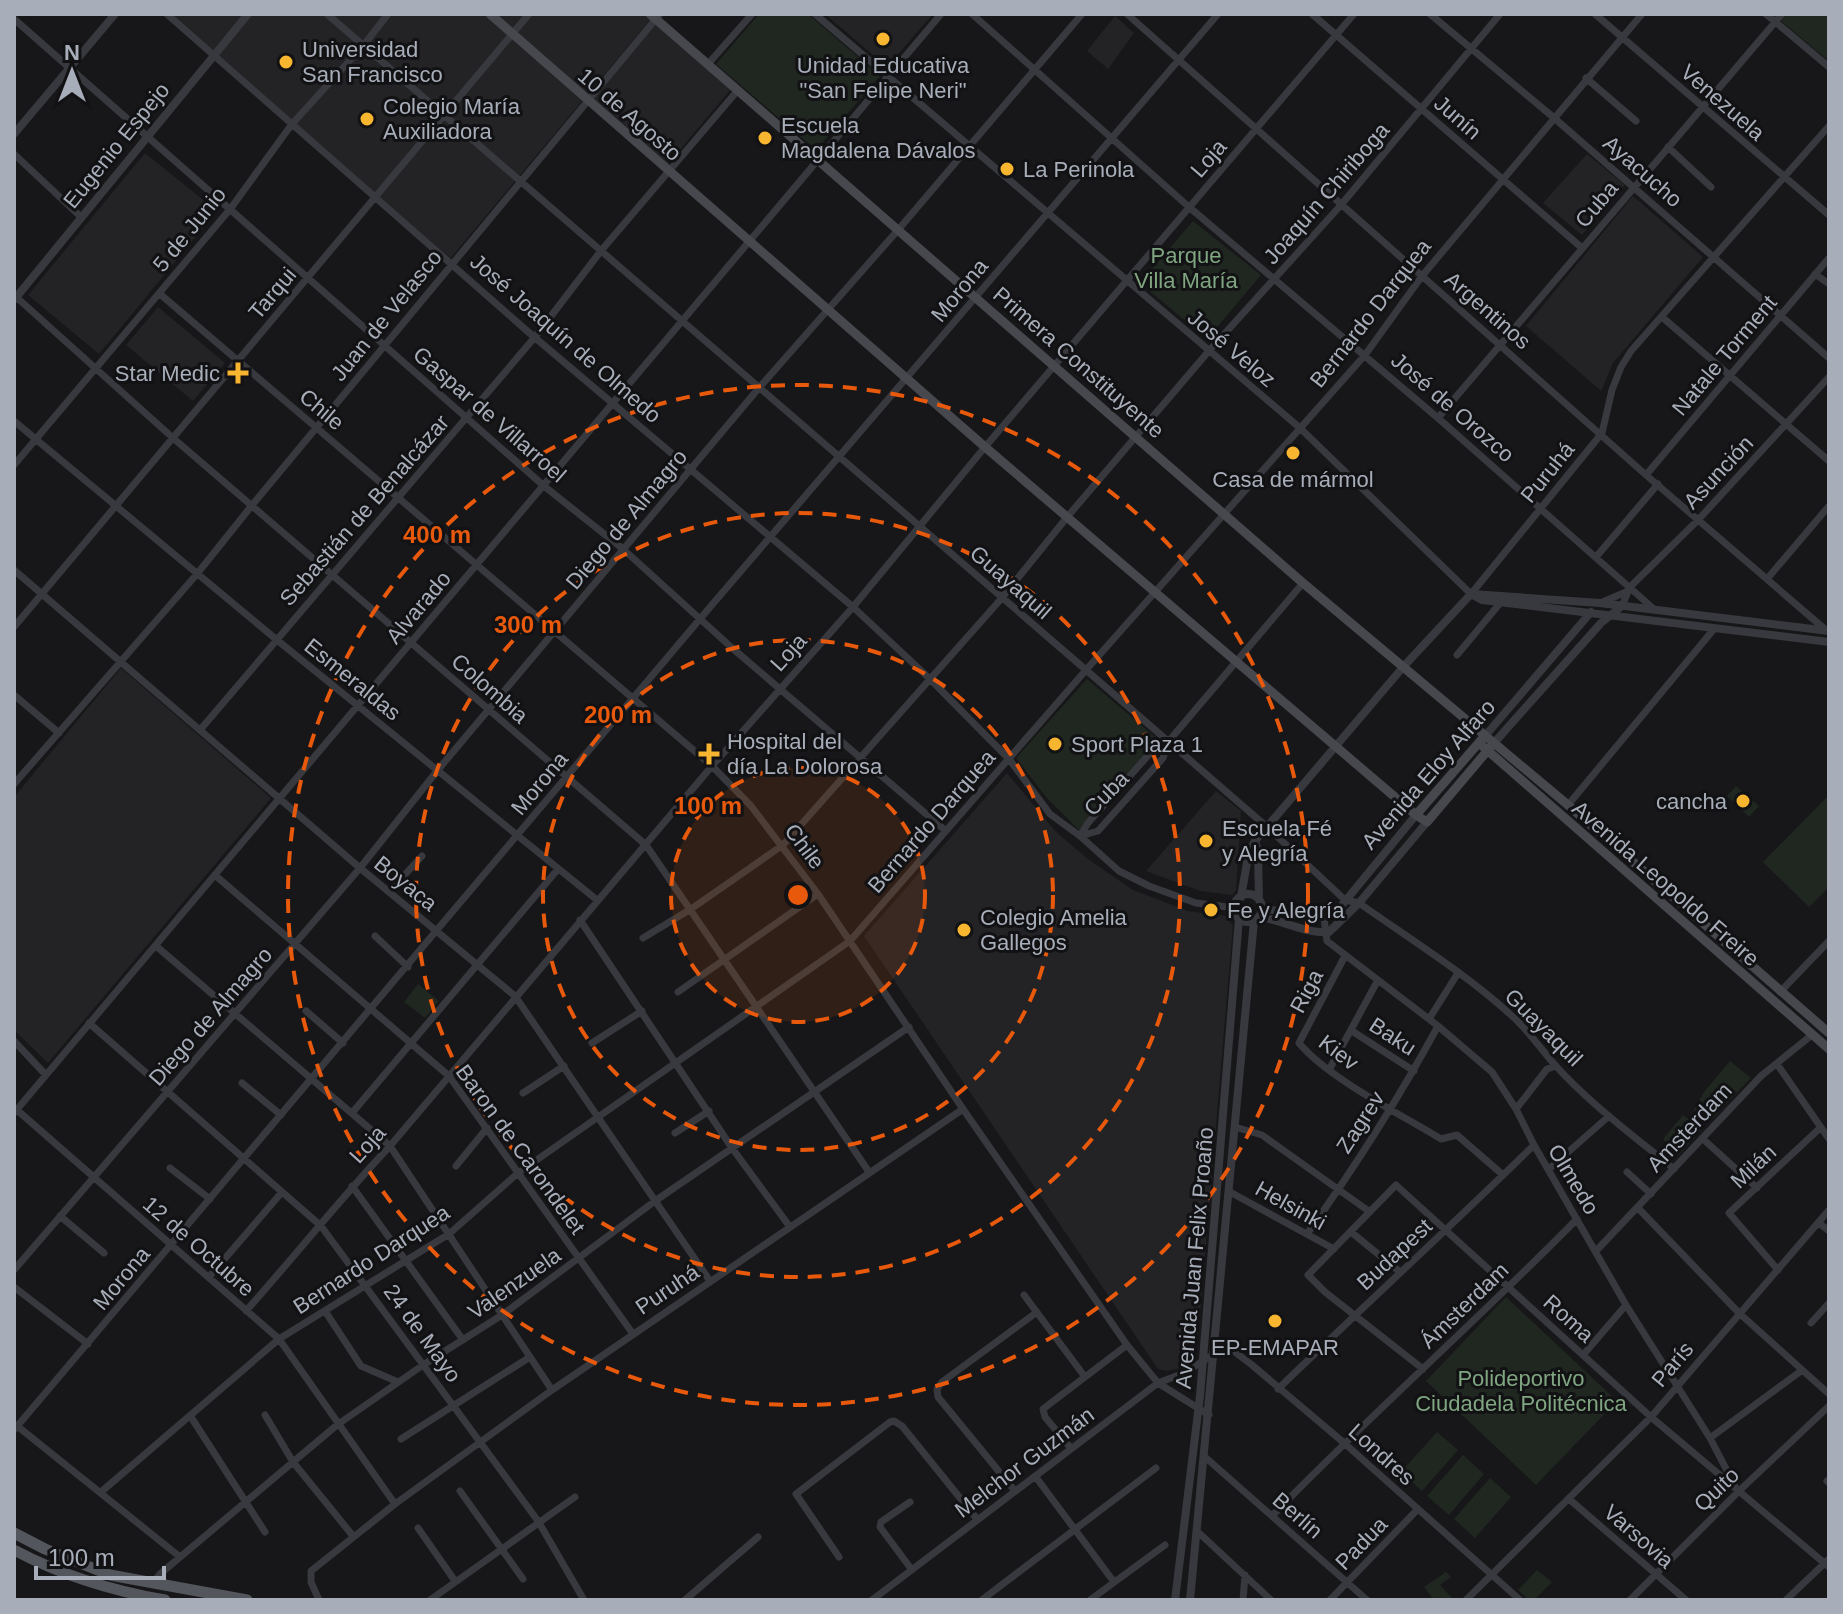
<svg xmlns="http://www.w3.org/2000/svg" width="1843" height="1614" font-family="Arial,sans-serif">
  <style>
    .built { fill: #232326 }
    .green { fill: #1f2720 }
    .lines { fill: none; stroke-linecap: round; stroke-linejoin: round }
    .minor { stroke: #38393e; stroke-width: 7 }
    .tertiary { stroke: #38393e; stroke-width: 8 }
    .secondary { stroke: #46484e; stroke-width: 9 }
    .primary { stroke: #54565d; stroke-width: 11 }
    .ring { fill: none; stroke: #e8590c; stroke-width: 4; stroke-dasharray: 14 10 }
    .poi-dot { fill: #f7b530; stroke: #121214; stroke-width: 3 }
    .labels { text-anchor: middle; stroke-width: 6; stroke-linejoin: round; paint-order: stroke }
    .poi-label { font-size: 22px; fill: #a8aeb9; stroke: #121214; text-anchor: start }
    .street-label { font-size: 22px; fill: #a8aeb9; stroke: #121214 }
    .park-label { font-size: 22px; fill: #7fa581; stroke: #121214 }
    .centre { fill: #e8590c; stroke: #121214; stroke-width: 4 }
    .ring-label { font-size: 24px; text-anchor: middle; font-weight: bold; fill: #e8590c; stroke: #121214; stroke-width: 6; stroke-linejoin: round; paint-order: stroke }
  </style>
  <rect width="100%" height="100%" fill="#171719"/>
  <path class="built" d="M173,14H655L449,260Z
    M825,14H933L887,67Z
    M1115,16L1134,33L1108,69L1087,51Z
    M656,24L732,88L668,164L591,100Z
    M145,153L217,211L99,354L28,295Z
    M1587,154L1625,185L1582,235L1543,203Z
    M1633,196L1703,257L1613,363L1601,391L1526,326Z
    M158,307L225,363L193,401L126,345Z
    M121,668L271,798L48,1063L14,1030V797Z
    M1007,773L1056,832L1088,859L1133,890L1188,911L1226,916L1233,926L1197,1349L1191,1362L1177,1369L1167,1371L1158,1369L864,936Z
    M1216,791L1241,811L1236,891L1232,895L1200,891L1146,871Z"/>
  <path class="green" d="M759,14H808L880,76L816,150L716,64Z
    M1787,14H1829V61L1781,21Z
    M1193,221L1261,275L1207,339L1140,283Z
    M1087,679L1161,742L1081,832L1046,797L1016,758Z
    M1736,786L1759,806L1749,817L1727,796Z
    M1829,795V887L1809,907L1763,862Z
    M418,984L439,1001L425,1018L404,1002Z
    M1730,1061L1751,1078L1722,1108L1718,1105L1716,1109L1719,1112L1709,1122L1694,1110L1704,1092Z
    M1683,1115L1702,1129L1679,1155L1663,1139Z
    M1506,1297L1617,1401L1536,1485L1426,1381Z
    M1437,1432L1458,1450L1422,1491L1401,1472Z
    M1463,1455L1484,1474L1449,1515L1427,1496Z
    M1490,1478L1511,1497L1475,1538L1454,1519Z
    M1537,1570L1552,1582L1534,1600H1529L1518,1590Z
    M1446,1572L1451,1577L1440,1585L1454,1600H1434L1424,1587Z"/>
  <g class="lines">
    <path class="minor" d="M167,14L526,330L853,607L930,679L1009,759L1050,814L1080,836L1119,871L1149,886L1196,903L1235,908
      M327,14L1086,670L1267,827L1345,900L1359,903C1410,939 1465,973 1511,1015C1528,1030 1540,1048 1555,1065C1589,1103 1635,1137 1674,1169
      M815,14L1300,428L1471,594L1602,433L1612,390L1621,367L1631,351L1829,126
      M972,14L1189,207L1438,418L1655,610
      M1127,14L1646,475L1827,631
      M1312,14L1582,248
      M1430,14L1553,117L1829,358
      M1595,14L1829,215
      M1766,14L1829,67
      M14,19L544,486L623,549L731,647L946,831
      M708,64L752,14
      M1586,78L1636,121
      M1668,147L1711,187
      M14,154L81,217
      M1815,274L1829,284
      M160,294L712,766L751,806L818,894L963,1109L1127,1345L1158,1383L1209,1415
      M14,295L173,438L646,845L869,1172
      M1662,317L1829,461
      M1438,418L1782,14
      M14,421L277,640L597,900
      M14,465L231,208L292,124L363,46L388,14
      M1646,475L1829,258
      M1596,557L1658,484
      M14,570L360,868L515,996L710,1281
      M1767,579L1829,506
      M1600,603L1626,592
      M1622,606L1630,587L1699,519L1829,377
      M14,627L529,14
      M1457,655L1501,602
      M14,695L59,733
      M200,730L535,337L600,252L738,90
      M14,784L197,574L253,504L660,14
      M1568,805L1714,629
      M1080,836L1088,823L1152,751L1168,742L1303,583
      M1080,836L1098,831L1163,758L1168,742
      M216,876L449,1076L633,1334
      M389,892L422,856
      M1324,918L1327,941L1438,1026L1492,1072L1516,1109L1534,1145L1626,1305L1710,1438L1735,1486
      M580,920L732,1148L790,1227
      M375,936L408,967
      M643,938L691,909L783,845L1001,599L1068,516L1208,352L1341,205L1500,14
      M156,946L390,1146L552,1390
      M1345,956L1299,1043C1328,1078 1400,1114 1441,1139L1457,1135L1503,1175
      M678,992L818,894
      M1780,992L1829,941
      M306,1011L343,1043
      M1429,1019L1458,973
      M89,1023L321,1226L538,1521L584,1600
      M1352,1031L1414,1071
      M14,1041L46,1075
      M592,1043L642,1011
      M1777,1064L1829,1139
      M1329,1070L1378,980
      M242,1083L281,1115
      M523,1093L564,1066
      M1516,1109L1547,1069L1556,1066
      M17,1110L279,1339L395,1504
      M14,1113L941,14
      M352,1113L558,869
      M1235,1127L1262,1135L1370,1212
      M675,1133L709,1111
      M1703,1139L1757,1188
      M456,1166L487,1128
      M170,1168L210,1199
      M1549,1169L1609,1116
      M1627,1172L1651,1194
      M352,1186L463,1340
      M1230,1192L1334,1249
      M1638,1208L1739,1313L1829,1394
      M60,1216L104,1253
      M1819,1223L1829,1231
      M1351,1232L1400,1272
      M1307,1234C1355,1167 1399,1098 1438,1026
      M1596,1251L1761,1076L1813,1034
      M14,1270L360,868L437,771L758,389L898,230L1082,14
      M1778,1270L1729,1213L1820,1128
      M209,1277L282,1192
      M14,1287L88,1344
      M1024,1295L1085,1377
      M246,1311C295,1256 340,1199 390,1146L712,766L853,607L985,447L1354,14
      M325,1311L361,1366L398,1382
      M1811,1323L1829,1303
      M1583,1355L1626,1305
      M1423,1369L1325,1292L1308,1275L1396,1185L1651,1417L1829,1567
      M1278,1389C1363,1307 1450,1227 1534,1145
      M265,1415L293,1462L353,1536
      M191,1417L265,1532
      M16,1425L180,1557
      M14,1430L705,613L1218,14
      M1710,1438L1801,1371
      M401,1439L530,1357
      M1070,1447L1045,1417L1043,1409L1127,1345
      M1205,1457L1367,1600
      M1035,1476L1114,1582
      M1827,1481L1829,1483
      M460,1491L523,1579
      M1015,1491L938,1397L937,1389L942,1382L1037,1312
      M101,1492L279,1339L449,1234L518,1173L850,941L1086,670L1365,355L1422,276L1642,14
      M1569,1499L1686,1600
      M910,1502L881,1522L880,1527L912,1570
      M1272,1516C1371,1414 1478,1320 1577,1219
      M418,1528L455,1581
      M1198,1532L1271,1600
      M839,1557L796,1494L890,1422L894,1421L902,1426L977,1519
      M152,1584L160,1574L337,1425L423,1365L502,1315L655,1201L909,1027
      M983,1599L1156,1468
      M319,1600L311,1582V1571L395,1504L552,1390L963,1109
      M430,1600L575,1497
      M685,1600L758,1537
      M872,1600L1158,1383L1184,1373L1227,1346L1252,1365L1343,1442L1520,1600
      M1090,1600L1165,1545
      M1243,1600L1245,1575
      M1330,1600L1417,1510
      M1466,1600L1651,1417L1829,1210
      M1630,1600L1738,1492L1829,1406
      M1786,1600L1829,1559"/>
    <path class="tertiary" d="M14,134L115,14
      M14,300L248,14
      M1471,594L1482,600L1829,642
      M1472,594L1600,603L1829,631
      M1485,736L1591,612
      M1494,743L1601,623L1622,606
      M1255,841L1258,851L1259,900
      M1234 908a14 14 0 1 1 28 0a14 14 0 1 1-28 0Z
      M1241,897L1249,851L1255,841L1404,666L1471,594
      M1262,908L1309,917H1328L1342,905L1416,815
      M1259,917C1283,920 1305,934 1329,932L1359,903L1427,822
      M1175,1600L1200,1396L1239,918
      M1190,1600L1254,921"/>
    <path class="secondary" d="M490,14L985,447L1416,815L1427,822L1494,743
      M650,14L1303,583L1568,805L1829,1033
      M1479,743L1829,1049
      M1416,815L1483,738"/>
    <path class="primary" d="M14,1533L45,1549L110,1575L247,1600
      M14,1550C61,1575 113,1591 165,1600"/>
  </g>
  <circle cx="798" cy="895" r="127" fill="#e8590c" fill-opacity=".12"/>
  <g class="ring">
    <circle cx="798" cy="895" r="127"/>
    <circle cx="798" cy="895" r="255"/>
    <circle cx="798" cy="895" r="382"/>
    <circle cx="798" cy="895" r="510"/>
  </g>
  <g class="poi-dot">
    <circle cx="883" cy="39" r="8"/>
    <circle cx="286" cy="62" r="8"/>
    <circle cx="367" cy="119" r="8"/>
    <circle cx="765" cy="138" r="8"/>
    <circle cx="1007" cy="169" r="8"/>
    <path d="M234 361h8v8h8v8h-8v8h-8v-8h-8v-8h8z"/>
    <circle cx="1293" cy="453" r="8"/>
    <circle cx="1055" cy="744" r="8"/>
    <path d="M705 742h8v8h8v8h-8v8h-8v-8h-8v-8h8z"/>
    <circle cx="1743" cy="801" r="8"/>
    <circle cx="1206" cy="841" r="8"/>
    <circle cx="1211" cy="910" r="8"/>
    <circle cx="964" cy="930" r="8"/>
    <circle cx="1275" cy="1321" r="8"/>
  </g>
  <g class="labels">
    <g class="poi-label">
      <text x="302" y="57">Universidad<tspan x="302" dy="25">San Francisco</tspan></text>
      <text x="883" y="73" text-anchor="middle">Unidad Educativa<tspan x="883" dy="25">"San Felipe Neri"</tspan></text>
      <text x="383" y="114">Colegio María<tspan x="383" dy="25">Auxiliadora</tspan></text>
      <text x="781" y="133">Escuela<tspan x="781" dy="25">Magdalena Dávalos</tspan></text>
      <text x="1023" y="177">La Perinola</text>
      <text x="220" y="381" text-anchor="end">Star Medic</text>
      <text x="1293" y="487" text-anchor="middle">Casa de mármol</text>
      <text x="727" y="749">Hospital del<tspan x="727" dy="25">día La Dolorosa</tspan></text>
      <text x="1071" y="752">Sport Plaza 1</text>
      <text x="1727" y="809" text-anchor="end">cancha</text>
      <text x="1222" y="836">Escuela Fé<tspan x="1222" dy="25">y Alegría</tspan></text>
      <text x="1227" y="918">Fe y Alegría</text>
      <text x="980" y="925">Colegio Amelia<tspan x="980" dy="25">Gallegos</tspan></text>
      <text x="1275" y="1355" text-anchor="middle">EP-EMAPAR</text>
    </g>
    <g class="street-label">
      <text transform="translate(1723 102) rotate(41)" y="8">Venezuela</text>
      <text transform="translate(630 114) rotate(41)" y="8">10 de Agosto</text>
      <text transform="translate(1458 117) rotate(41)" y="8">Junín</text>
      <text transform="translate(116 145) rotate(-51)" y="8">Eugenio Espejo</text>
      <text transform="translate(1208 158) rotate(-49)" y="8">Loja</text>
      <text transform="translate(1643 171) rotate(41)" y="8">Ayacucho</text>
      <text transform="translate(1326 193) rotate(-49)" y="8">Joaquín Chiriboga</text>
      <text transform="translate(1596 204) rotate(-50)" y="8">Cuba</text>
      <text transform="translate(189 229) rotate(-51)" y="8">5 de Junio</text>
      <text transform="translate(959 290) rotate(-50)" y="8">Morona</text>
      <text transform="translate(272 293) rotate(-50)" y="8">Tarqui</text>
      <text transform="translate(1488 310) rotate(41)" y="8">Argentinos</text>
      <text transform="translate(1370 313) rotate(-52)" y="8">Bernardo Darquea</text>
      <text transform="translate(386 315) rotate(-51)" y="8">Juan de Velasco</text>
      <text transform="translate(566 338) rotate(41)" y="8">José Joaquín de Olmedo</text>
      <text transform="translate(1232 348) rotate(40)" y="8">José Veloz</text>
      <text transform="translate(1724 355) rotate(-50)" y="8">Natale Torment</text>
      <text transform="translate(1079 362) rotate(41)" y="8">Primera Constituyente</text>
      <text transform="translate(1453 407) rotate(41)" y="8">José de Orozco</text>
      <text transform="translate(322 409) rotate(40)" y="8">Chile</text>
      <text transform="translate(490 414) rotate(41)" y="8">Gaspar de Villarroel</text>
      <text transform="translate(1547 472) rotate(-51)" y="8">Puruhá</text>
      <text transform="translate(1718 472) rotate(-47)" y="8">Asunción</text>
      <text transform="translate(364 510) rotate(-49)" y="8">Sebastián de Benalcázar</text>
      <text transform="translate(626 519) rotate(-50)" y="8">Diego de Almagro</text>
      <text transform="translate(1011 582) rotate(41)" y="8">Guayaquil</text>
      <text transform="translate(418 607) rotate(-50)" y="8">Alvarado</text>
      <text transform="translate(788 652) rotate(-48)" y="8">Loja</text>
      <text transform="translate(353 679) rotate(39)" y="8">Esmeraldas</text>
      <text transform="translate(490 688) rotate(41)" y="8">Colombia</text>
      <text transform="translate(1428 774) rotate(-49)" y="8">Avenida Eloy Alfaro</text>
      <text transform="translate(539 783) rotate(-50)" y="8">Morona</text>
      <text transform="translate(1106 793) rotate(-45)" y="8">Cuba</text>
      <text transform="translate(931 821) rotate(-49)" y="8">Bernardo Darquea</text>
      <text transform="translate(805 846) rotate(53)" y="8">Chile</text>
      <text transform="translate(406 883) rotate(39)" y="8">Boyaca</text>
      <text transform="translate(1666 883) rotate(41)" y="8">Avenida Leopoldo Freire</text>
      <text transform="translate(1306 991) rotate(-62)" y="8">Riga</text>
      <text transform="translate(210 1016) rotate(-49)" y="8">Diego de Almagro</text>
      <text transform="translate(1544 1027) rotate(45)" y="8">Guayaquil</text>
      <text transform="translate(1393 1036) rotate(33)" y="8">Baku</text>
      <text transform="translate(1339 1052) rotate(37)" y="8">Kiev</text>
      <text transform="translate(1360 1122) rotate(-57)" y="8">Zagrev</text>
      <text transform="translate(1689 1127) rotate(-47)" y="8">Amsterdam</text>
      <text transform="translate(367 1144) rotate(-48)" y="8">Loja</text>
      <text transform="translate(521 1149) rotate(54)" y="8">Baron de Carondelet</text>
      <text transform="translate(1753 1166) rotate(-43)" y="8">Milán</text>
      <text transform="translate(1574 1179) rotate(59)" y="8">Olmedo</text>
      <text transform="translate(1291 1205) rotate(29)" y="8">Helsinki</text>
      <text transform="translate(199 1246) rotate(41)" y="8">12 de Octubre</text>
      <text transform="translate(1394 1254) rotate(-43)" y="8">Budapest</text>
      <text transform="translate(1194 1258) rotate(-85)" y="8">Avenida Juan Felix Proaño</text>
      <text transform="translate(371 1259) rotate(-33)" y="8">Bernardo Darquea</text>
      <text transform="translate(121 1278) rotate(-50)" y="8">Morona</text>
      <text transform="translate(514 1283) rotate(-35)" y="8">Valenzuela</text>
      <text transform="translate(667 1289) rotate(-34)" y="8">Puruhá</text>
      <text transform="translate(1464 1305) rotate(-44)" y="8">Ámsterdam</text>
      <text transform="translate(1569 1318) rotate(42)" y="8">Roma</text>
      <text transform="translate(423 1333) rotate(54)" y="8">24 de Mayo</text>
      <text transform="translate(1672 1364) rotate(-50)" y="8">París</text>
      <text transform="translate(1382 1454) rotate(42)" y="8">Londres</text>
      <text transform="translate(1024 1462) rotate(-37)" y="8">Melchor Guzmán</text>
      <text transform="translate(1716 1489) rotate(-44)" y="8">Quito</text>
      <text transform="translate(1298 1515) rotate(41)" y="8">Berlín</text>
      <text transform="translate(1639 1536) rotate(41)" y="8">Varsovia</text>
      <text transform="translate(1361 1543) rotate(-46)" y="8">Padua</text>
    </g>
    <g class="park-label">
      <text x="1186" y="263">Parque<tspan x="1186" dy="25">Villa María</tspan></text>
      <text x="1521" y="1386">Polideportivo<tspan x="1521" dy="25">Ciudadela Politécnica</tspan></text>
    </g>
  </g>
  <circle cx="798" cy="895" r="12" class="centre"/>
  <g class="ring-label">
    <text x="437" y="543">400 m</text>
    <text x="528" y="633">300 m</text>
    <text x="618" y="723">200 m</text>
    <text x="708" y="814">100 m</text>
  </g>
  <rect width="1843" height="1614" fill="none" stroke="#a8aeb9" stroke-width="32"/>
  <g transform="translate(72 72)" stroke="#121214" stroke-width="6" paint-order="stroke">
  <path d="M0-6L14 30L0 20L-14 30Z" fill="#a8aeb9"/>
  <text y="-12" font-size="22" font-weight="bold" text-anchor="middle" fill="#a8aeb9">N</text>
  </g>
  <path d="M36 1566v12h128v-12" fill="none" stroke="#a8aeb9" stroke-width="4"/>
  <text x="48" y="1566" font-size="24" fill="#a8aeb9" stroke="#121214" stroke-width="6" paint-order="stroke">100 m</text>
</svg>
